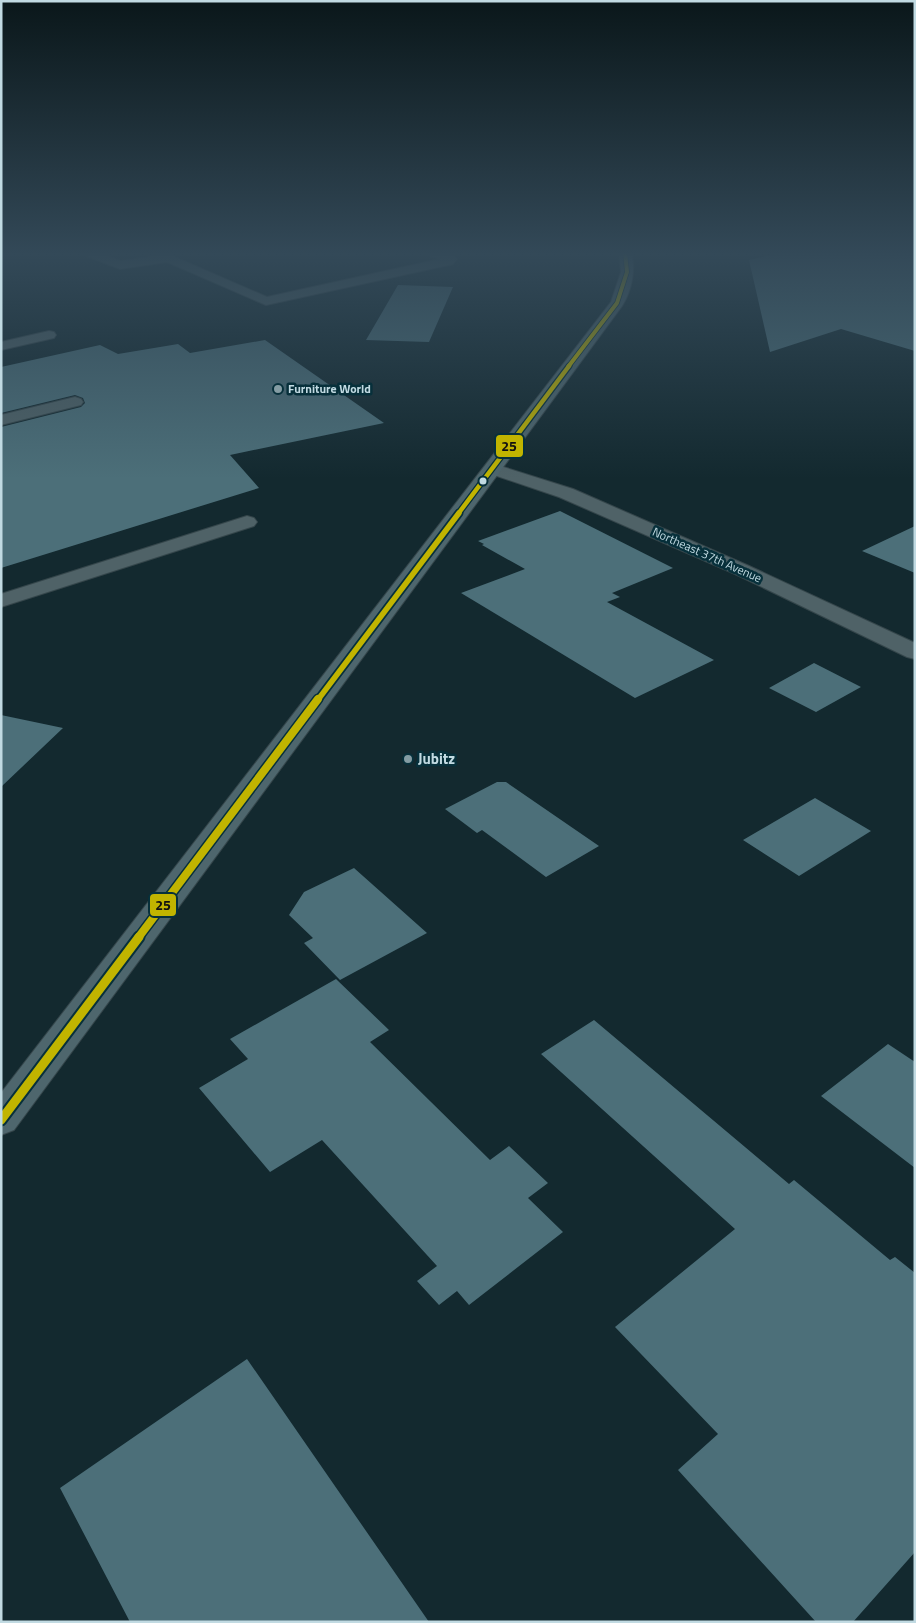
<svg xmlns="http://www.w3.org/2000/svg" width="916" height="1623" font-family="'Titillium Web',sans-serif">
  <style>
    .building { fill: #4c6f79 }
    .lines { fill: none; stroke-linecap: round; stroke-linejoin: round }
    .minor-casing { stroke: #35464b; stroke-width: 2 }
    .major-casing { stroke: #35464b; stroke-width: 2 }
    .minor { fill: #4f6267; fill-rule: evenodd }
    .major { fill: #4e666d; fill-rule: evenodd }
    .bus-1-far4-casing { stroke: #07303b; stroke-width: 5.5 }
    .bus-1-far3-casing { stroke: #07303b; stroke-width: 7 }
    .bus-1-far2-casing { stroke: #07303b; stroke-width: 9 }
    .bus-1-far1-casing { stroke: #07303b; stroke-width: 11 }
    .bus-1-casing { stroke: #07303b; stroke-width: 13 }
    .bus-1-far4 { stroke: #c1b400; stroke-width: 4 }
    .bus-1-far3 { stroke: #c1b400; stroke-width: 4.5 }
    .bus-1-far2 { stroke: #c1b400; stroke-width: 5.5 }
    .bus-1-far1 { stroke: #c1b400; stroke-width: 8 }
    .bus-1 { stroke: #c1b400; stroke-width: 9 }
    .poi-dot { fill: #849ca3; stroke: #07303b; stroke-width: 2 }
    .bus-dot { fill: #c1dae2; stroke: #07303b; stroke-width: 2 }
    .labels { text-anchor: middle; stroke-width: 5; stroke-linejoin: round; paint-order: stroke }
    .far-poi-label { font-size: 12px; font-weight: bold; fill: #c1dae2; stroke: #07303b; text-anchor: start }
    .far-street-label { font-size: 12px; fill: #c1dae2; stroke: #07303b }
    .poi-label { font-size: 15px; font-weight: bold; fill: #c1dae2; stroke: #07303b; text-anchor: start }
    .line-badge { stroke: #07303b; stroke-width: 2 }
    .pale-badge-label { font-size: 14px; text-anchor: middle; font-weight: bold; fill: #111 }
  </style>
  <rect width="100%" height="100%" fill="#13292f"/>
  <path class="building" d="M784,252H915V351L841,329L770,352L749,260Z
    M398,285L453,287L429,342L366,340Z
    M265,340L384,423L230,455L259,488L1,568V427L81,407L85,403L83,398L75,395L1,413V367L100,345L118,354L178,344L190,353Z
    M560,511L673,568L612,593L620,597L607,602L714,660L635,698L461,593L525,569L482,545L484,544L478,541Z
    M915,526V573L862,551Z
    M814,663L861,687L816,712L769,688Z
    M1,715L63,728L1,787Z
    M497,782H506L599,846L546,877L482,830L477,833L445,809Z
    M815,798L871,831L799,876L743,840Z
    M354,868L427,933L340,980L304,943L313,938L289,915L304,892Z
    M336,979L389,1030L370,1042L490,1160L509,1146L548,1183L528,1198L563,1232L469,1305L457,1291L439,1305L417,1281L437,1266L322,1140L270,1172L199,1088L248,1059L230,1039Z
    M594,1020L789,1184L794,1180L890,1260L895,1257L915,1273V1552L853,1622H816L678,1470L718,1434L615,1327L735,1229L541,1054Z
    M888,1044L915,1062V1168L821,1096Z
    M247,1359L429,1622H130L60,1488Z"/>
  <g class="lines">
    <defs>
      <path id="minor" d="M82,252H97L121,261L168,254L267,297L440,259L427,255L425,252C436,252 449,251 457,259L453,264L449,265L266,305L167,262L120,269L84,255Z
        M49,331L54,332L56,335L54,338L1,350V342Z
        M75,397L81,399L83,402L81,405L1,425V415Z
        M494,464L573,489L749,566L915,643V659L907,657L735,574L559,497L488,473L485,469L488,465Z
        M247,516L254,518L257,522L254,526L1,607V594Z"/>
      <path id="major" d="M619,252H631C636,269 632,290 622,306L14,1130L1,1135V1093L611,302L621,272Z"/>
    </defs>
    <use href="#minor" class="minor-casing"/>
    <use href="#major" class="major-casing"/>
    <use href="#minor" class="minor"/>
    <use href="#major" class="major"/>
    <defs>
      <path id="bus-1-far4" d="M568,367L617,303L627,272L625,252"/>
      <path id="bus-1-far3" d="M458,514L569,366"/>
      <path id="bus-1-far2" d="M317,701L459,513"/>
      <path id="bus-1-far1" d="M138,938L318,699"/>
      <path id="bus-1" d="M1,1120L139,937"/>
    </defs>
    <use href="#bus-1-far4" class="bus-1-far4-casing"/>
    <use href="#bus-1-far3" class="bus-1-far3-casing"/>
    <use href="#bus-1-far2" class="bus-1-far2-casing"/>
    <use href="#bus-1-far1" class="bus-1-far1-casing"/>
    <use href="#bus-1" class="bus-1-casing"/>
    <use href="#bus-1-far4" class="bus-1-far4"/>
    <use href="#bus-1-far3" class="bus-1-far3"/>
    <use href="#bus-1-far2" class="bus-1-far2"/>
    <use href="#bus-1-far1" class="bus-1-far1"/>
    <use href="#bus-1" class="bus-1"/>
  </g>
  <linearGradient id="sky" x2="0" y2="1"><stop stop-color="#0a171a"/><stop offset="0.53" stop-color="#334958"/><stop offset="1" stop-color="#334958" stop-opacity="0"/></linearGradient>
  <rect width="916" height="479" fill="url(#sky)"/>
  <g class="poi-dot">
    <circle cx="278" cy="389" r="5"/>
    <circle cx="408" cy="759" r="5"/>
  </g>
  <circle class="bus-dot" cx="483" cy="481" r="4.5"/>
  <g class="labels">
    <g class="far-poi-label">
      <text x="288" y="393">Furniture World</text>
    </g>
    <g class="far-street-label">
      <text transform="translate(707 555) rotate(24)" y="4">Northeast 37th Avenue</text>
    </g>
    <g class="poi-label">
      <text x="418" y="764">Jubitz</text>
    </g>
  </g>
  <g class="line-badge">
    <rect x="495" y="434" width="29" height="24" rx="5" fill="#c1b400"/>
    <rect x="149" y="893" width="28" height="24" rx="5" fill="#c1b400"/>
  </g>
  <g class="pale-badge-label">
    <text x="509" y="451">25</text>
    <text x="163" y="910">25</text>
  </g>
  <rect width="916" height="1623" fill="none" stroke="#c1dae2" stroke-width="5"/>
</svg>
